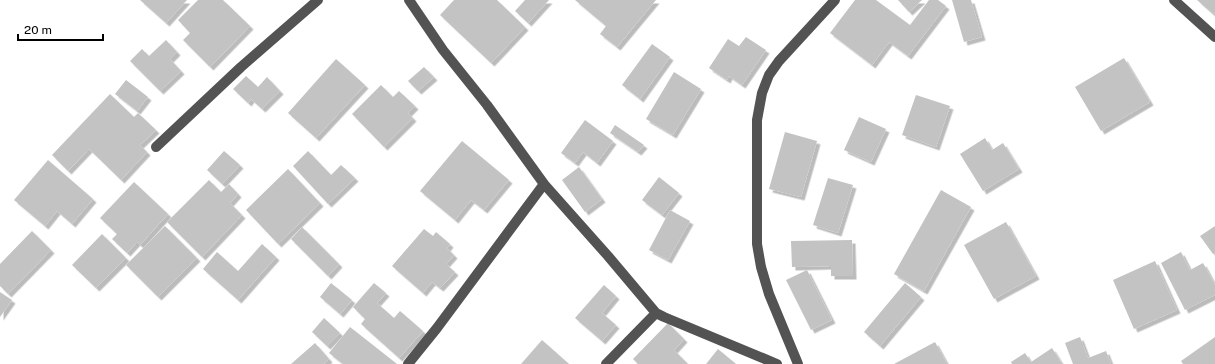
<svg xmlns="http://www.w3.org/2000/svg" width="1215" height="364" font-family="'Public Sans',sans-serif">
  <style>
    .building { fill: #c3c3c3; filter: url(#shadow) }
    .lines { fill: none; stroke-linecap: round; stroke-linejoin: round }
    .minor { stroke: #535353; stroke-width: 10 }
  </style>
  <defs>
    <filter id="shadow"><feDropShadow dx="3.5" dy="3.5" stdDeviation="0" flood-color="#0004"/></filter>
  </defs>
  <rect width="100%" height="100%" fill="#fff"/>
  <path class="building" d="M140,0H187L166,23Z
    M198,0H223L250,26L210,67L183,40L190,33L178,20Z
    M454,0H497L525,27L491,63L440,15Z
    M525,0H549L528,23L515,11Z
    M575,0H656L617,47L600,34L606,26Z
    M855,0H876L910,25L929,0H938L946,6L908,56L889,42L872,65L830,33Z
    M898,0H922L909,12Z
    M952,0H971L982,37L964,42Z
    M1197,0H1215V13L1213,14Z
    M746,37L766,50L742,85L729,76L727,80L709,68L728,39L739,46Z
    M166,40L177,52L170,59L181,71L160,91L130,61L142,49L149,56Z
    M652,44L670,57L640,99L622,85Z
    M1124,58L1150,102L1101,131L1075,87Z
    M336,59L365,85L316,138L288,113Z
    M424,67L434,77L418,91L408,81Z
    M674,72L701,89L673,135L646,119Z
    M246,76L258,87L267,77L280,91L262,109L251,99L248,103L233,89Z
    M126,80L148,97L137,111L115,94Z
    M381,85L393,97L399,91L415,106L408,113L413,118L384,147L352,114Z
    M110,94L134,117L138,113L156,130L140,145L147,152L121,180L89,149L68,171L52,155Z
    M916,95L950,106L936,147L902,135Z
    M859,117L886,129L871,162L844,150Z
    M585,120L613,141L597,163L583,152L575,163L561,153Z
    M615,125L644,145L638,152L610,133Z
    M785,132L817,141L801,197L769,189Z
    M985,138L992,150L1003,143L1019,169L983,191L960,154Z
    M462,141L509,180L484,210L471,200L455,220L420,191Z
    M224,151L240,165L222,184L207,170Z
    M308,151L331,175L341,165L355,178L328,204L293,166Z
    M48,160L93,199L72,224L57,211L45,226L14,200Z
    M579,167L602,199L585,212L562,180Z
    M288,169L320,203L278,244L246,210Z
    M659,177L679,193L662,215L642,200Z
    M828,178L853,185L838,233L813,225Z
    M209,180L221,192L229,184L238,194L230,203L242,215L202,257L167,222Z
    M134,182L168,214L140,245L137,242L127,253L112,239L117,234L100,218Z
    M941,190L971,207L924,291L894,274Z
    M670,210L690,221L668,260L649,250Z
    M1006,222L1036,276L994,299L964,245Z
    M165,226L197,258L158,297L126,265Z
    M1215,226V253L1213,254L1200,236Z
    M302,227L339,264L328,276L291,239Z
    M424,229L433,236L436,232L450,244L447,248L454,255L446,264L455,272L440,288L432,282L423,293L392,266Z
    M32,231L51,250L8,294L0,286V264Z
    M102,234L126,258L96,288L72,265Z
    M852,240L853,276H831V266L792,267L791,241Z
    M262,244L276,257L238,300L203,269L217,252L238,271Z
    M1181,252L1190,270L1203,263L1215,285V295L1185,310L1161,263Z
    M1155,261L1177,310L1134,329L1113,280Z
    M807,270L832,320L811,330L786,280Z
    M331,283L352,300L340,314L320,297Z
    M374,283L386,293L377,303L394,318L400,311L423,331L399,358L361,324L365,319L353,307Z
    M905,283L921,297L880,346L864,332Z
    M604,285L616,296L602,313L616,325L602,341L575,318Z
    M0,292L12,300L0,317Z
    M324,318L340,333L327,346L312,332Z
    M668,323L684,339L674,350L688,364H638L633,359Z
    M350,327L397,364H343L329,353Z
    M1080,337L1088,358L1106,351L1111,364H1073L1065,343Z
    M1215,337V364H1183L1181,361Z
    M542,340L569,364H521Z
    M935,342L947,364H894Z
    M315,343L329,359L324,364H291Z
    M1052,348L1062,364H1012L1011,362L1025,353L1031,362Z
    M718,349L736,364H706Z"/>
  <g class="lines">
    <path class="minor" d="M409,0L443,50L487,105L544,184L608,256L656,313
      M1174,0L1215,37
      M156,147L241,67L318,0
      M408,364L437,328L544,184
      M606,364L656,313L664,317L777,364
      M798,364L769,294L761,267L757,244V120L762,93L769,75L779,61L835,0"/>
  </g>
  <path d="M18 34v6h85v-6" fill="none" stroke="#000000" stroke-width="2"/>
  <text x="24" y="34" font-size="12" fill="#000000" stroke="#ffffff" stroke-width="3" paint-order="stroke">20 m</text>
</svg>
